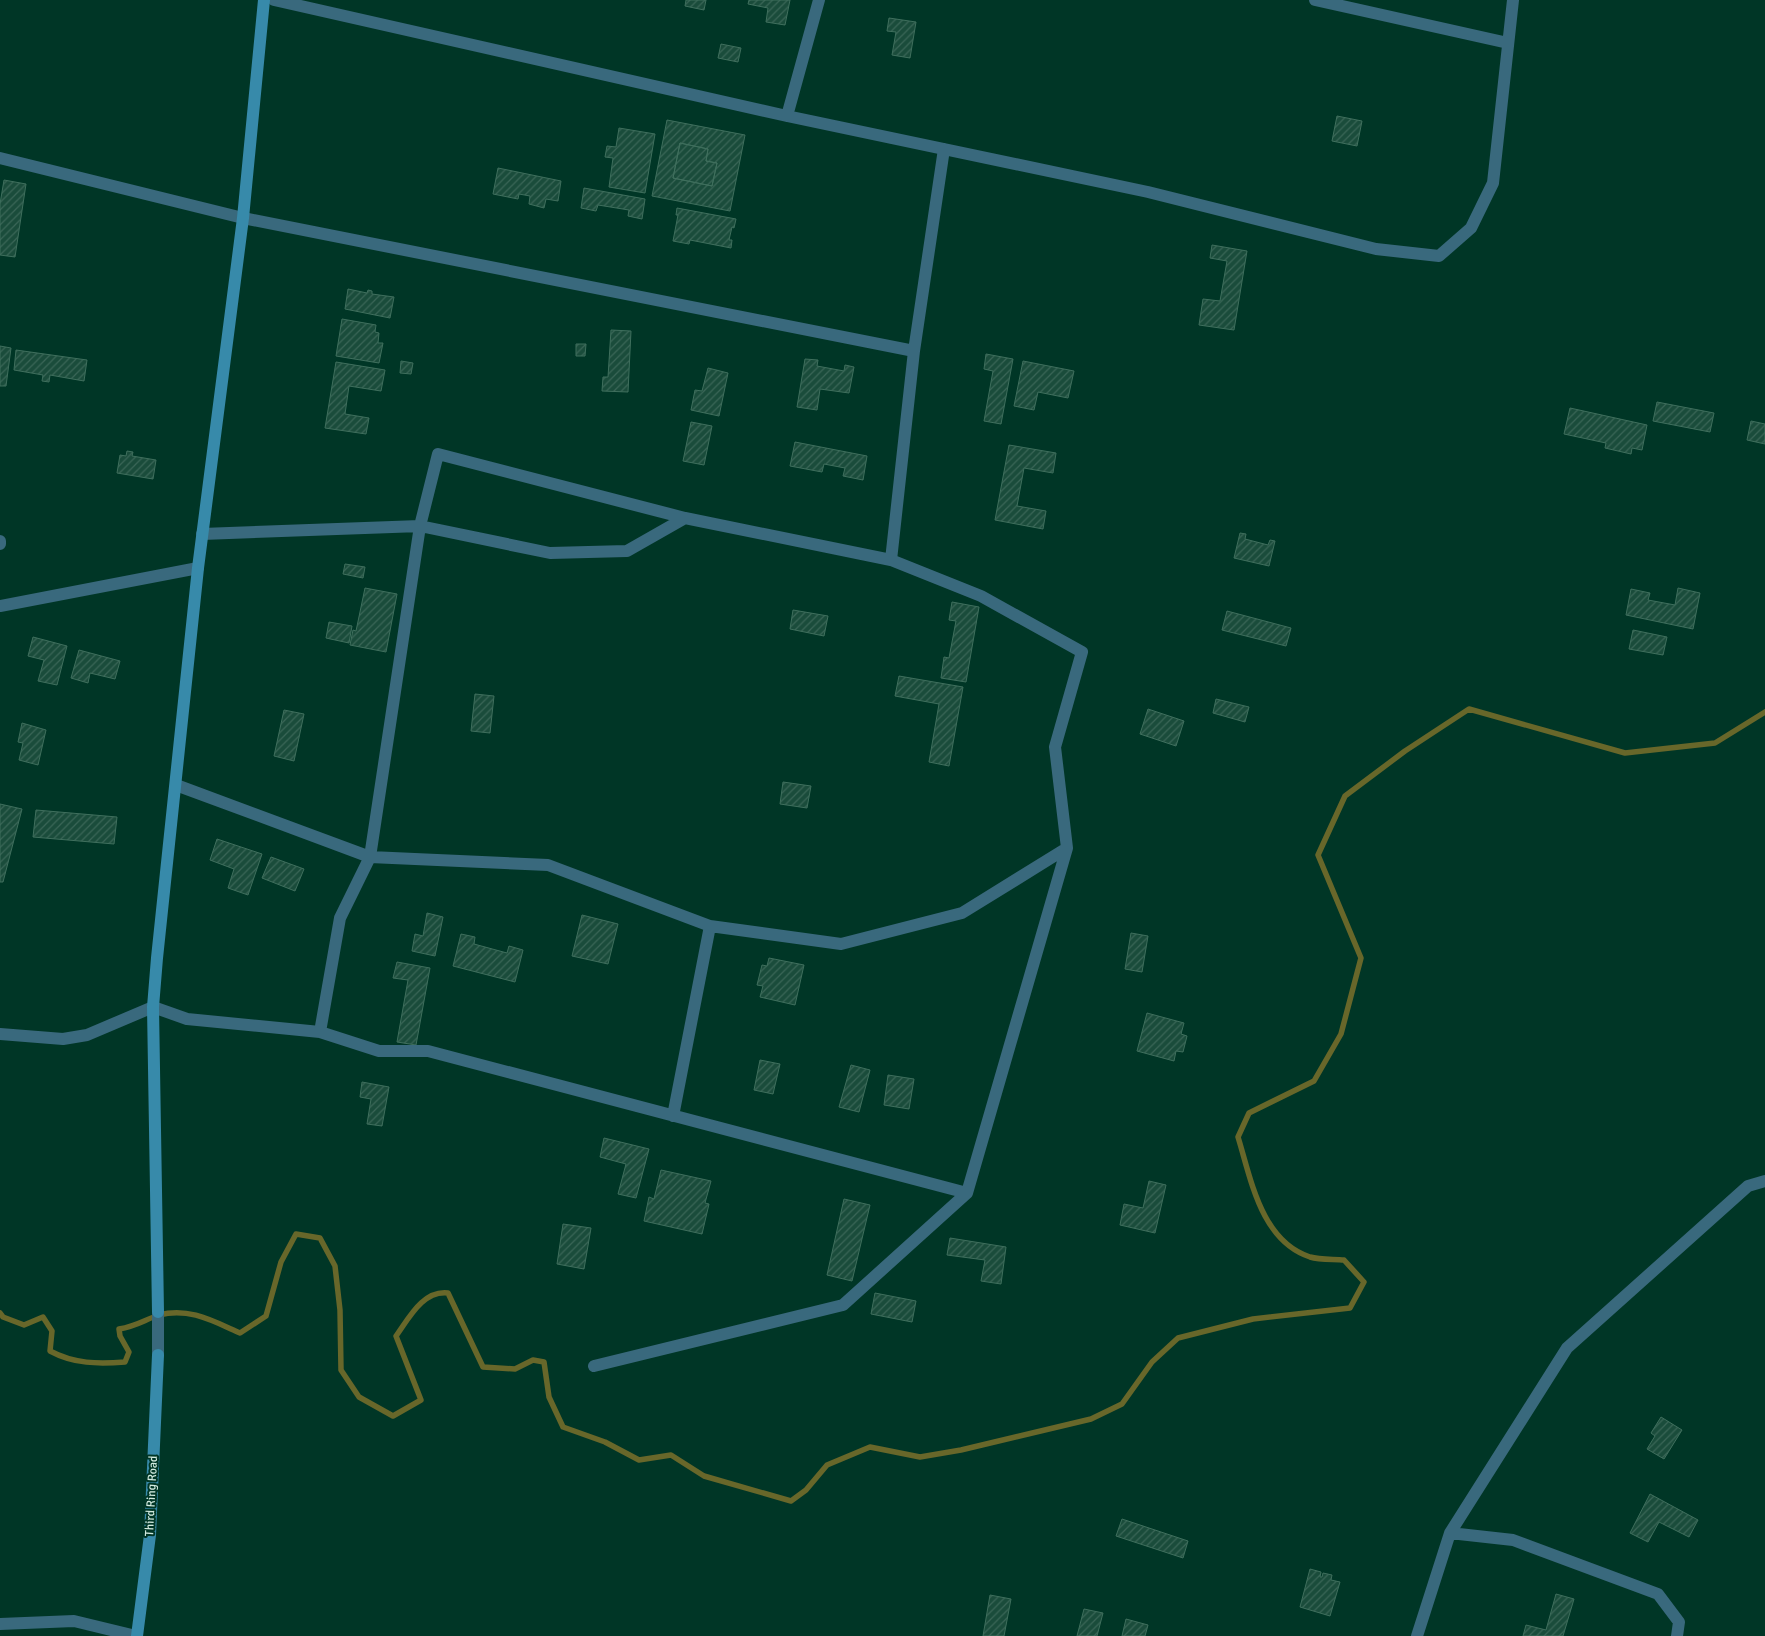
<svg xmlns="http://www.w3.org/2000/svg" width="1765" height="1636" font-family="Signika,sans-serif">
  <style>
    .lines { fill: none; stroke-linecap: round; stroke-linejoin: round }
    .stream { stroke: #68672a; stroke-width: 5.5 }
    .building { fill: url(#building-hatch); stroke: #3f6f5d; fill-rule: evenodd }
    .street { stroke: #39697d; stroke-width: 12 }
    .secondary { stroke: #378aaa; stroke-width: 12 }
    .labels { text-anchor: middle; stroke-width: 4; stroke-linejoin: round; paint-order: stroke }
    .street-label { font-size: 12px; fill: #d2ebe0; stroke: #003626 }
  </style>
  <defs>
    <pattern id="building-hatch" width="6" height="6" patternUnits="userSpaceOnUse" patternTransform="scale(1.25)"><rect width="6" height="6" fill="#1a4c3b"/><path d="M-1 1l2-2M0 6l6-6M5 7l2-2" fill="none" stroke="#3a6657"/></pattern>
  </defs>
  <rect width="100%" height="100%" fill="#003626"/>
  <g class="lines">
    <path class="stream" d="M0,1313L3,1317L24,1325L43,1317L52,1331L50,1351C74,1364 98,1364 125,1362L129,1352L120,1336L119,1329C137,1326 144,1320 159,1315C189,1307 213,1321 240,1333L266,1316L281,1262L296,1234L320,1238L335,1266L340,1310L341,1370L359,1397L393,1416L421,1400L396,1336C409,1318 423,1290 448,1293L483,1367L515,1369L533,1360L544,1362L549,1397L563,1427L605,1442L639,1460L671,1455L704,1476L791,1501L806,1490L827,1465L870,1447L920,1457L961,1450L1091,1419L1122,1404L1152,1362L1178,1338L1253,1319L1350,1308L1364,1282L1344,1260C1334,1259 1320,1260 1310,1257C1261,1241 1251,1179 1238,1137L1249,1113L1314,1081L1341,1034L1361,958L1318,855L1345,796L1405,751L1469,709L1625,753L1715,743L1765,712"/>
  </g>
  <path class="building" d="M686,0H706L704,10L685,6Z
    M749,0H790L785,25L766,22L768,8L748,4Z
    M889,18L916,22L910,58L892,55L896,32L887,31Z
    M721,44L741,48L738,62L718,58Z
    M1337,116L1362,121L1357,146L1332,141Z
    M667,120L745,135L730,211L652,196ZM680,143L708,149L706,161L717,163L712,186L673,178Z
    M619,128L655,134L645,193L609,187L613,158L605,157L607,146L616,147Z
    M680,143L708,149L706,161L717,163L712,186L673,178Z
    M498,168L561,181L558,201L546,199L544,208L529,204L530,196L519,194L518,199L493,194Z
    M4,180L26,184L15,257L0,255V204Z
    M584,188L645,199L642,219L628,216L629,210L598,205L596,211L581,208Z
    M677,208L736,219L734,228L732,227L729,240H732L731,248L690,240L689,244L673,241L678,215H676Z
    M1212,245L1247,251L1234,330L1199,325L1203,299L1220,301L1227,261L1210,258Z
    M348,289L367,293L368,290L372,291V294L394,297L390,318L345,309Z
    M342,319L376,325L375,332L379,333L378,343H383L379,363L336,356Z
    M611,330L631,331L628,392L602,391L603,377H608Z
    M576,344H586L585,356H576Z
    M0,346L11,348L6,386H0Z
    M16,350L87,360L84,381L50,375L49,382L42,381L43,375L14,370Z
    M986,354L1013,359L1001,424L984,421L993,371L984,369Z
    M805,359L818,360L817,366L844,371L845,365L854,367L849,393L820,389L817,410L797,407Z
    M401,361L413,363L411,374L400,373Z
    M1023,361L1074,371L1068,398L1038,392L1034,410L1014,406Z
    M336,362L385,370L381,391L349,386L345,414L369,418L366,434L325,428Z
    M708,368L728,373L719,416L691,410L695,390L702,391Z
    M1657,402L1714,413L1710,432L1653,421Z
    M1570,408L1647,425L1642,450L1632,448L1631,454L1605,448L1606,443L1564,434Z
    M1751,421L1765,424V444L1747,440Z
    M691,422L712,426L704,465L683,461Z
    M795,442L867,456L863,480L843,476L845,468L824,464L822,472L790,466Z
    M1009,445L1056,453L1053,473L1024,468L1017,506L1046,511L1043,529L995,520Z
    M127,451L133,452L132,456L156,460L153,479L117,473L120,455L126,456Z
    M1240,533L1246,534L1245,539L1268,545L1270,540L1275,541L1269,566L1234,558Z
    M345,564L365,567L363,578L343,574Z
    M365,588L397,594L386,652L350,645L353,630L356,631Z
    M1678,588L1700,593L1693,629L1626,615L1631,589L1650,593L1648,600L1675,605Z
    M952,602L979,607L966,682L941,678L944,657L949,658L956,621L949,620Z
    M793,610L828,616L824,636L790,629Z
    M1227,611L1291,628L1286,646L1222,630Z
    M329,622L352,626L349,643L326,638Z
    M1633,630L1667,637L1663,655L1629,649Z
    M33,637L67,646L57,685L38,681L44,660L28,656Z
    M79,650L120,661L115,679L90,673L88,683L71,678Z
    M899,676L963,687L949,766L929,762L939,704L895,696Z
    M475,694L494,696L490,733L471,731Z
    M1216,699L1249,707L1245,722L1213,713Z
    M1148,709L1184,721L1176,746L1140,734Z
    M284,710L304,714L294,761L274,756Z
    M22,723L46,730L38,765L19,760L23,743L18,742Z
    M783,782L811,786L807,808L780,804Z
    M0,804L22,809L3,882H0Z
    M36,810L117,817L114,844L33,837Z
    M217,839L262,854L248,895L228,888L234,869L210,860Z
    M271,857L304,869L295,891L262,878Z
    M427,913L443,917L435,956L412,951L415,934L423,936Z
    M582,915L618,924L608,964L572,956Z
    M1131,933L1148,936L1142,972L1125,969Z
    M461,934L475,937L474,944L507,953L509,946L523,950L515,982L453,966Z
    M769,958L804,965L795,1005L760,997L763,986L757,985L762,965L767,966Z
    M397,962L430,968L416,1045L397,1042L408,980L393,978Z
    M1147,1013L1184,1023L1181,1034L1187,1036L1183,1052L1176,1051L1174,1061L1137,1051Z
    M760,1060L780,1064L773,1094L754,1090Z
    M851,1065L870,1070L859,1112L839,1107Z
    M888,1075L914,1079L909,1109L884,1105Z
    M362,1082L389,1087L382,1126L367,1124L371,1099L360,1097Z
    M604,1138L649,1149L636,1198L618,1194L626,1164L600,1157Z
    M661,1170L711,1181L705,1203L709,1204L702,1234L644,1221L649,1197L654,1199Z
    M1149,1181L1166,1185L1155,1233L1120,1225L1124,1204L1143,1208Z
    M844,1199L870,1205L852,1281L827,1275Z
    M563,1224L591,1228L584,1269L557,1264Z
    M950,1238L1006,1247L1001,1284L981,1281L985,1260L947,1255Z
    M875,1293L916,1301L912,1322L871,1314Z
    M1661,1417L1682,1430L1664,1459L1647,1449L1655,1436L1651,1433Z
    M1650,1494L1698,1520L1689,1537L1659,1522L1648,1542L1630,1533Z
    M1122,1519L1188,1541L1183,1558L1116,1536Z
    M1310,1569L1321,1572L1320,1577H1322L1323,1573L1332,1575L1331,1580L1340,1582L1330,1616L1300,1607Z
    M1556,1594L1574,1599L1563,1636H1523L1526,1625L1546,1630Z
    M990,1595L1011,1599L1004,1636H983Z
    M1084,1609L1103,1613L1097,1636H1077Z
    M1126,1619L1148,1625L1145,1636H1122Z"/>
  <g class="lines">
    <path class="street" d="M274,0L787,116L1148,192L1376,249L1439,256L1471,228L1493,183L1513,0
      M1315,0L1508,43
      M787,116L819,0
      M0,158L243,218L914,351
      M202,534L420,526L438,454L685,518L891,560
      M0,541V544
      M0,606L198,568
      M176,785L370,857L548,865L710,926L841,944L962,913L1067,848L1055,747L1082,652L981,596L891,560L914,351L944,149
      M320,1032L340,918L370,857L420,526L550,553L627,551L685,518
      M0,1034L63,1039L87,1035L153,1007L187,1019L320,1032L379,1051H428L967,1193
      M673,1116L710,926
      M158,1355V1312
      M594,1366L843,1305L967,1193L1067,848
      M1450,1533L1513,1540L1658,1594L1679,1622L1677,1636
      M0,1624L74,1621L136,1636
      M1417,1636L1450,1533L1567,1348L1748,1186L1765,1181"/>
    <path class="secondary" d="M158,1312L153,1007L157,958L198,568L243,218L264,0
      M137,1636L150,1535L158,1355"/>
  </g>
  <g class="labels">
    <g class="street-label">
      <text transform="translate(151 1496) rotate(-87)" y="4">Third Ring Road</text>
    </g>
  </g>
</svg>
